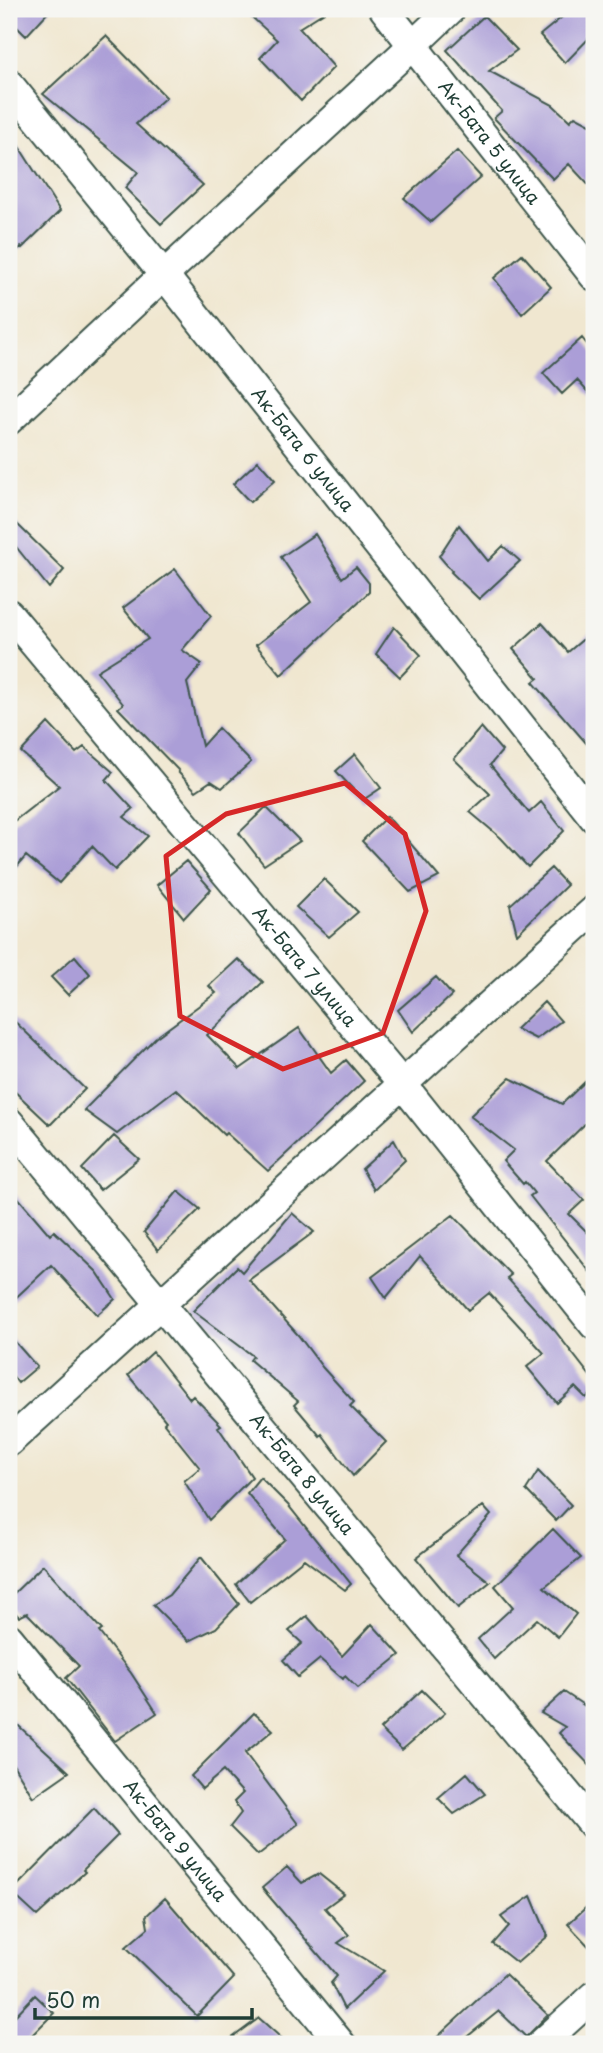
<svg xmlns="http://www.w3.org/2000/svg" width="603" height="2053" font-family="'Playpen Sans',sans-serif">
  <style>
    .building { fill: #ab9ed7 }
    .lines { fill: none; stroke-linecap: round; stroke-linejoin: round }
    .street-casing { stroke: #3e564b; stroke-width: 32 }
    .street { stroke: #fff; stroke-width: 28 }
    .marked { fill: none; stroke: #d62828; stroke-width: 5; stroke-linejoin: round }
    .labels { text-anchor: middle; stroke-width: 5; stroke-linejoin: round; paint-order: stroke }
    .street-label { font-size: 18px; fill: #1f3d34; stroke: #f6f6f2 }
  </style>
  <rect width="100%" height="100%" fill="#f6f6f2"/>
  <filter id="ink" filterUnits="userSpaceOnUse"><feTurbulence type="fractalNoise" baseFrequency=".0143" numOctaves="2"/><feDisplacementMap in="SourceGraphic" scale="14" xChannelSelector="R" yChannelSelector="G"/><feConvolveMatrix kernelMatrix="1 2 1 2 8 2 1 2 1" color-interpolation-filters="sRGB"/></filter>
  <filter id="wash" filterUnits="userSpaceOnUse"><feTurbulence type="fractalNoise" baseFrequency=".00686" numOctaves="4" result="noise"/><feDisplacementMap in="SourceGraphic" scale="28" xChannelSelector="R" yChannelSelector="G"/><feGaussianBlur stdDeviation="1.57" result="paint"/><feColorMatrix in="noise" values="0 0 0 0 0 0 0 0 0 0 0 0 0 0 0 0 0 1.4 0 .05"/><feComposite in="paint" operator="in"/></filter>
  <g filter="url(#wash)">
    <rect width="100%" height="100%" fill="#f0e7d0"/>
    <g id="blocks">
      <path class="building" d="M9,9H51L26,36L9,19Z
        M243,9H329L299,28L334,67L301,101L260,58L277,40Z
        M572,9H586L594,17V33L565,63L540,35Z
        M484,16L517,50L489,71L553,105L570,121L575,116L594,126V191L569,164L553,179L494,118L502,111L447,50Z
        M106,36L166,97L136,124L203,185L161,224L125,188L138,172L43,94Z
        M9,131L60,211L22,248L21,247L9,257Z
        M457,151L481,177L431,222L404,198Z
        M522,254L551,287L522,314L494,278Z
        M582,338L594,353V399L577,380L562,394L543,373Z
        M258,461L275,480L250,502L233,484Z
        M15,522L64,570L49,588L9,538V528Z
        M459,525L488,561L503,546L520,561L479,599L451,572L452,571L439,556Z
        M315,534L342,578L356,567L369,583V592L281,675L256,645L311,602L281,557Z
        M175,569L211,616L182,650L202,664L187,683L202,746L218,728L251,762L222,788L211,781L196,791L178,772L179,771L118,708L123,704L97,671L148,639L123,608Z
        M542,623L568,652L594,630V752L533,682L538,678L513,649Z
        M394,627L421,655L400,677L376,654Z
        M48,723L76,753L84,747L113,772L106,780L133,809L124,817L148,836L115,870L92,846L59,883L26,856L9,876V825L59,786L21,752Z
        M481,727L502,751L490,765L529,813L541,802L564,831L528,867L501,838L470,812L490,794L454,759Z
        M355,754L381,788L363,800L336,771Z
        M266,807L300,841L264,865L239,833Z
        M387,816L439,877L410,892L362,841Z
        M186,861L211,889L184,918L157,885Z
        M551,868L567,885L517,934L510,905Z
        M324,879L358,912L329,937L296,907Z
        M75,956L90,974L68,995L51,977Z
        M238,959L263,982L207,1035L240,1069L299,1028L331,1073L346,1060L364,1081L268,1171L226,1133L224,1135L176,1089L117,1134L84,1110L155,1038L216,993L209,986Z
        M436,977L452,995L413,1032L398,1010Z
        M544,1002L561,1021L536,1039L516,1029Z
        M9,1016L85,1089L50,1125L9,1086Z
        M594,1073V1115L547,1161L584,1200L569,1214L594,1239V1277L530,1196L534,1193L525,1182L523,1184L503,1161L514,1150L470,1116L510,1078L562,1104Z
        M114,1136L139,1159L100,1190L82,1169Z
        M394,1140L405,1160L374,1190L362,1169Z
        M9,1187L50,1235L54,1231L97,1272L115,1299L97,1315L51,1265L9,1304Z
        M178,1191L200,1209L158,1250L144,1232Z
        M292,1213L314,1232L249,1280L298,1335L323,1368L354,1402L350,1406L386,1442L353,1476L322,1434L320,1436L294,1405L298,1401L250,1360L253,1356L193,1311L237,1267L242,1272Z
        M453,1215L511,1275L507,1278L555,1331L594,1381V1391L586,1398L575,1387L557,1403L527,1367L544,1353L489,1293L468,1310L420,1256L386,1298L372,1277Z
        M9,1335L37,1367L18,1383L9,1371Z
        M153,1352L190,1399L193,1396L221,1425L218,1427L252,1477L209,1520L184,1481L200,1468L164,1423L166,1421L128,1375Z
        M538,1471L571,1505L556,1521L526,1490Z
        M260,1477L288,1505L351,1584L345,1590L304,1559L250,1602L236,1584L285,1539L247,1493Z
        M483,1506L491,1515L456,1555L490,1582L458,1608L416,1558Z
        M553,1529L581,1558L544,1587L576,1614L558,1637L537,1619L494,1659L478,1639L513,1607L495,1586Z
        M201,1557L239,1604L216,1628L189,1641L153,1605L169,1595Z
        M43,1565L102,1630L99,1632L131,1673L157,1713L115,1741L66,1678L79,1666L27,1613L19,1617L9,1606V1598Z
        M307,1616L342,1656L372,1624L400,1655L358,1689L345,1676L343,1679L320,1659L298,1677L283,1660L302,1643L289,1631Z
        M422,1690L445,1713L402,1750L380,1729Z
        M564,1692L594,1712V1770L559,1733L565,1727L541,1713Z
        M254,1713L273,1730L245,1753L298,1824L258,1855L230,1827L241,1813L234,1802L243,1793L223,1771L202,1789L191,1776Z
        M9,1717L69,1772L33,1797L9,1758Z
        M467,1773L485,1794L454,1814L438,1798Z
        M94,1808L118,1835L83,1870L85,1872L37,1916L11,1892Z
        M287,1867L302,1883L319,1874L344,1894L325,1908L349,1935L338,1943L384,1971L344,2009L331,1983L337,1976L262,1888Z
        M531,1896L548,1936L517,1963L493,1944L509,1926L501,1917Z
        M165,1898L234,1978L197,2016L126,1947L148,1928L146,1916Z
        M594,1900V1952L568,1924Z
        M505,1974L548,2015L526,2037L499,2011L458,2044H434L432,2042Z
        M35,1995L54,2013L23,2044H9V2022Z
        M259,2018L288,2044H224Z"/>
    </g>
  </g>
  <g filter="url(#ink)">
    <use href="#blocks" fill-opacity="0" stroke="#3e564b" stroke-width="2"/>
    <g class="lines">
      <defs>
        <g id="street">
          <path id="s1" d="M384,9L594,276"/>
          <path id="s2" d="M9,84L164,275L594,818"/>
          <path d="M9,420L164,275L412,46L451,9"/>
          <path id="s3" d="M9,614L403,1085L594,1325"/>
          <path id="s4" d="M9,1122L594,1826"/>
          <path d="M9,1442L594,910"/>
          <path id="s5" d="M9,1638L341,2044"/>
          <path d="M541,2044L594,1996"/>
        </g>
      </defs>
      <use href="#street" class="street-casing"/>
      <use href="#street" class="street"/>
    </g>
  </g>
  <path class="marked" d="M345,783L405,834L426,911L383,1033L283,1069L180,1016L166,856L226,814Z"/>
  <g class="labels">
    <g class="street-label">
      <text dy="6" stroke="none"><textPath href="#s1" startOffset="170">Ак-Бата 5 улица</textPath></text>
      <text dy="6" stroke="none"><textPath href="#s2" startOffset="469">Ак-Бата 6 улица</textPath></text>
      <text dy="6" stroke="none"><textPath href="#s3" startOffset="460">Ак-Бата 7 улица</textPath></text>
      <text dy="6" stroke="none"><textPath href="#s4" startOffset="458">Ак-Бата 8 улица</textPath></text>
      <text dy="6" stroke="none"><textPath href="#s5" startOffset="262">Ак-Бата 9 улица</textPath></text>
    </g>
  </g>
  <rect width="603" height="2053" fill="none" stroke="#f6f6f2" stroke-width="35"/>
  <path d="M35 2008v10h217v-10" fill="none" stroke="#1f3d34" stroke-width="3.5"/>
  <text x="46" y="2008" font-size="21" fill="#1f3d34" stroke="#f6f6f2" stroke-width="5" paint-order="stroke">50 m</text>
</svg>
